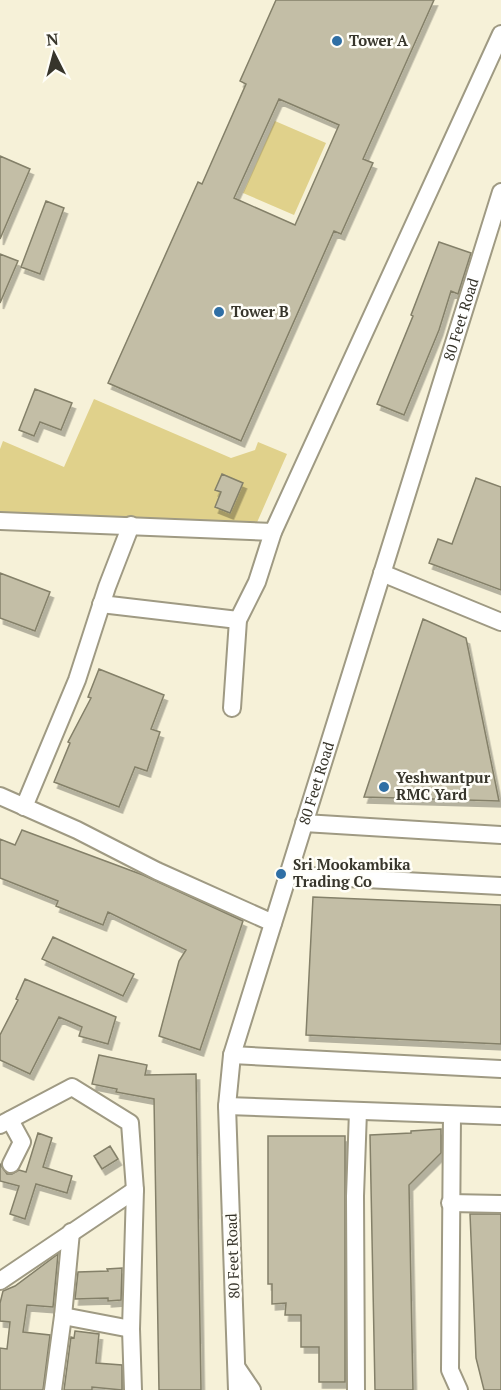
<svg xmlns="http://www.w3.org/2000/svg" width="501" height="1390" font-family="'PT Serif',serif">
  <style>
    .green { fill: #e0d18b }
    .building { fill: #c3bea6; stroke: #848069; stroke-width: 1.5; fill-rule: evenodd; filter: url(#shadow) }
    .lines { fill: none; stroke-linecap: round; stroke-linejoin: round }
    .minor-casing { stroke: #9f9a83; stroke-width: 20 }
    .minor { stroke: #fff; stroke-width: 16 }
    .poi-dot { fill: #2f6fa5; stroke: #fffef8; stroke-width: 2 }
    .labels { text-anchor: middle; stroke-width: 5; stroke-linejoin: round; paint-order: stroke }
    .poi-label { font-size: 15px; font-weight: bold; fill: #37352b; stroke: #fffef8; text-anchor: start }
    .street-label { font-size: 15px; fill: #37352b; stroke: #fffef8 }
  </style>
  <defs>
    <filter id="shadow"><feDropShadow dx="3.5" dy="6" stdDeviation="0" flood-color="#0004"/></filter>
  </defs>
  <rect width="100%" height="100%" fill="#f6f1d8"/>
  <path class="green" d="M275,121L326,143L294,215L243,193Z
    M94,399L231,458L255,450L258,442L287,454L255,527L0,517V449L3,441L64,467Z"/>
  <path class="building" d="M276,0H434L363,159L373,163L341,234L334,231L241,441L108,383L198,182L202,184L246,84L240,81ZM279,99L339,125L295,225L234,198Z
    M0,156L30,169L0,239Z
    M46,201L64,208L40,274L21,267Z
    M439,242L471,253L458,294L451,291L439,330L404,415L377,404L413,316L411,315Z
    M0,254L18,261L0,303Z
    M35,389L72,403L61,430L40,422L34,436L19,430Z
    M222,474L243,483L230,513L215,507L221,492L215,490Z
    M476,478L501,487V590L429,563L438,539L452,544Z
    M0,573L50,592L35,631L0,618Z
    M423,619L466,638L499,801L364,797Z
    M99,669L164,695L151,729L160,732L147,771L135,767L119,807L54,782L70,743L68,742L91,698L88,697Z
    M22,830L143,875L243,921L200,1050L159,1036L179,961L186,950L108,912L103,925L56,906L58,901L0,878V839L15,845Z
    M313,897L501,905V1044L306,1035Z
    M53,937L134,974L123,996L42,959Z
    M25,979L116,1017L108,1044L79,1036L82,1027L59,1017L30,1074L0,1060V1035L18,1000L16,999Z
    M99,1055L147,1065L145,1075L196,1074L201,1390H159L154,1099L116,1092L117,1089L92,1084Z
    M441,1129V1153L409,1185L413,1390H375L370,1135L411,1133V1131Z
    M38,1133L52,1138L43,1167L72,1176L67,1193L36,1184L25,1219L10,1214L19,1186L0,1181V1164L7,1174H12L19,1170L26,1172Z
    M268,1136H345V1382H319V1347H301V1315H285L286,1303L272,1304V1284H268Z
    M110,1146L118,1159L102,1169L94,1156Z
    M470,1214H501V1390H484L476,1358Z
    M58,1254L53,1307L27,1305L23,1332L50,1335L43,1390H0V1348L7,1349L10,1322L0,1321V1303L3,1291L15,1286Z
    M122,1268L121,1300L108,1301V1298L75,1299L78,1272L108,1271L107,1269Z
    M75,1331L99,1334L96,1363L122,1365V1390L92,1387V1390H64L71,1337L74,1338Z"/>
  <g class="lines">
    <defs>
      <g id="minor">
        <path d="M0,521L273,532"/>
        <path d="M382,573L501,622"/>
        <path d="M101,604L238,620"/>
        <path d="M232,708L238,620L257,582L273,532L501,34"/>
        <path d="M0,796L77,830L157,871L273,923"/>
        <path d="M24,807L77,680L107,587L131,525"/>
        <path d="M304,823L501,835"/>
        <path d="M288,875L501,886"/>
        <path d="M232,1055L501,1069"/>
        <path d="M227,1106L501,1116"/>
        <path d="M452,1115L450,1370L459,1390"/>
        <path d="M10,1120L22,1142L11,1164"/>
        <path d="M0,1125L72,1087L130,1123L135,1190L131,1329L133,1390"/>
        <path d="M450,1203L501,1204"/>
        <path d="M0,1281L135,1190"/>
        <path d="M63,1316L131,1329"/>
        <path d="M237,1368L252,1390"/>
        <path d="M53,1390L63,1316L71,1232"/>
        <path id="s1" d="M237,1390L227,1106L232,1055L501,192"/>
        <path d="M356,1390L355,1196L358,1111"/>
      </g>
    </defs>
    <use href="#minor" class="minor-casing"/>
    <use href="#minor" class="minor"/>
  </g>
  <g class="poi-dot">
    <circle cx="337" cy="41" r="6"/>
    <circle cx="219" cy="312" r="6"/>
    <circle cx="384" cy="787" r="6"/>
    <circle cx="281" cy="874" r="6"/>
  </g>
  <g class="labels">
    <g class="poi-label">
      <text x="349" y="46">Tower A</text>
      <text x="231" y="317">Tower B</text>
      <text x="396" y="783">Yeshwantpur<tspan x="396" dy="17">RMC Yard</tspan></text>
      <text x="293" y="870">Sri Mookambika<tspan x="293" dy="17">Trading Co</tspan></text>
    </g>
    <g class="street-label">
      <text dy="5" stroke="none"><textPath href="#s1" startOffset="1106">80 Feet Road</textPath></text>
      <text dy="5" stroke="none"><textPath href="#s1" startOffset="620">80 Feet Road</textPath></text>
      <text transform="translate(233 1256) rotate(-92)" y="5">80 Feet Road</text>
    </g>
  </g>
  <g transform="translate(54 54) rotate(354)" stroke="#fffef8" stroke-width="4.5" paint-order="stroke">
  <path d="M0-4.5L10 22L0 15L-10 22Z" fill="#37352b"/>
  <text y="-9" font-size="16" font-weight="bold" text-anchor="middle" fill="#37352b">N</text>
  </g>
</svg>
